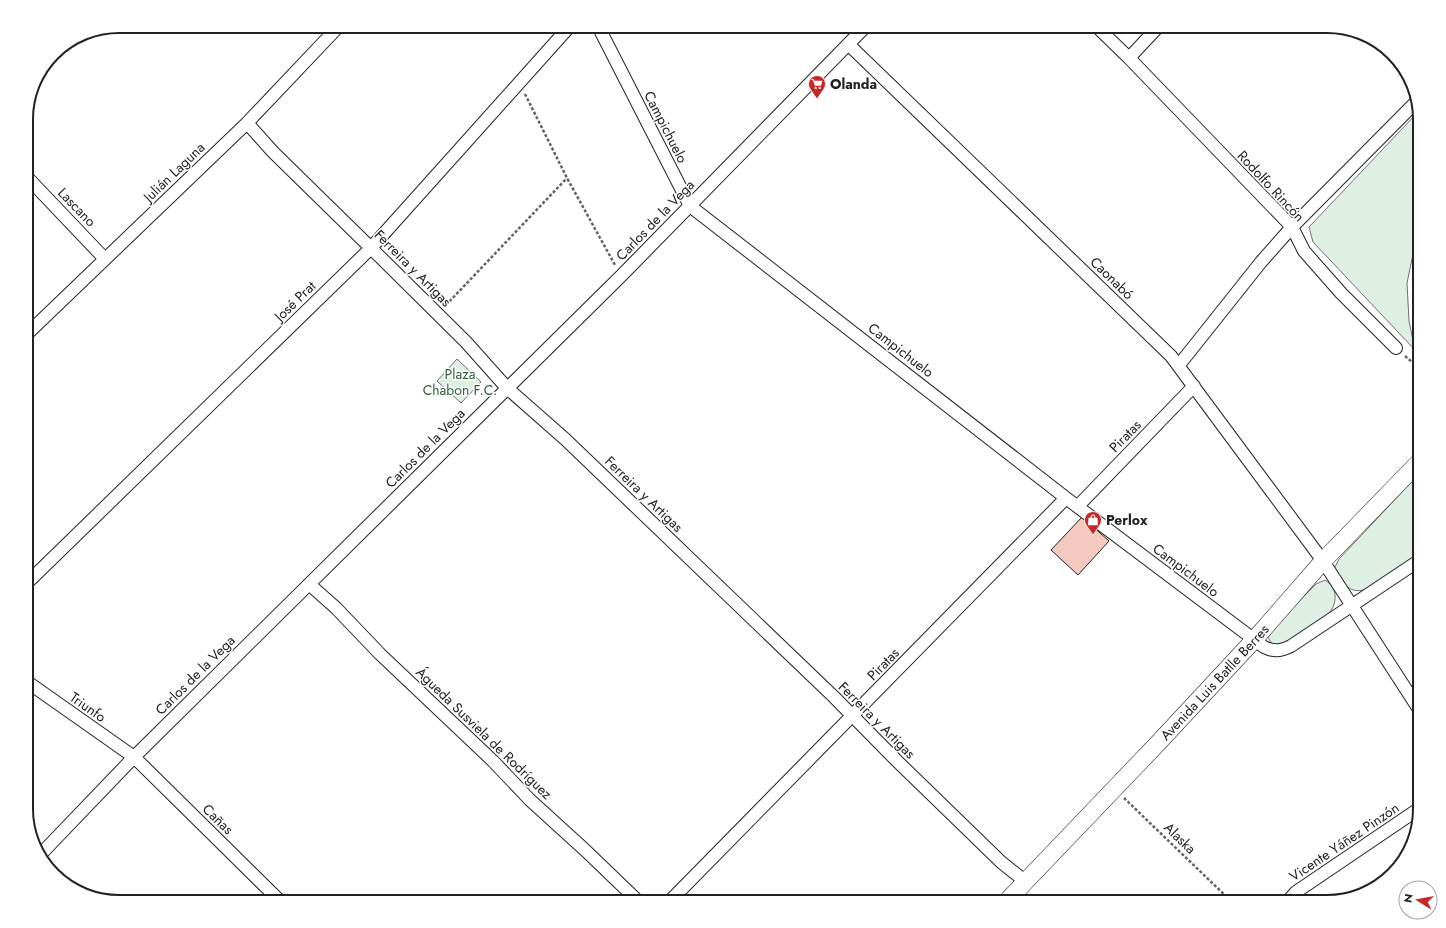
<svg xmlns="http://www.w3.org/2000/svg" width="1446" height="928" font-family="Jost,sans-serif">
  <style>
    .green { fill: #e0efe3; stroke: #6f6f6f }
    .building { fill: #f3c9c0; stroke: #222 }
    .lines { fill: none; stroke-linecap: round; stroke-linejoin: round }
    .street-casing { stroke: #222; stroke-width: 14 }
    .secondary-casing { stroke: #222; stroke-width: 18 }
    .path { stroke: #646464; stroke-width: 2.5; stroke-dasharray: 3 2; stroke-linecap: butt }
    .street { stroke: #fff; stroke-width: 12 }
    .secondary { stroke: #fff; stroke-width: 17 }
    .labels { text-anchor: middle; stroke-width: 3; stroke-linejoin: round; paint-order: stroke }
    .poi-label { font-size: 14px; font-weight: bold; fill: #222; stroke: #fff; text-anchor: start }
    .street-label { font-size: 14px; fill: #222; stroke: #fff }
    .park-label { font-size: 14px; fill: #2f5e38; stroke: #fff }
    .rim { fill: none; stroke: #222; stroke-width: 2 }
  </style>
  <rect width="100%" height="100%" fill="#fff"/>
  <path class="green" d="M1418,112L1420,119V227L1417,235L1407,283L1409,321L1415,350L1313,242L1309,227Z
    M457,359L481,382L461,403L437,381Z
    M1420,473V554L1368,589C1349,595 1343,584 1334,569L1339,559Z
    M1325,580C1331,584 1334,588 1335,595C1337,614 1316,624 1302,632C1295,637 1286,645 1277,645C1272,645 1270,641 1268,637L1269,632L1316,584Z"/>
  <path class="building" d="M1082,517L1109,541L1078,575L1051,550Z"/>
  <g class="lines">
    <defs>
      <path id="street" d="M598,26L690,206L1066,498L1264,647C1274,652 1281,651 1291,646L1420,560
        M1096,26L1129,58L1292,227L1304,251L1341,293L1396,348
        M848,44L1171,356L1323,561L1420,711
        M1129,58L1159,26
        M247,123L273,152L371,248L466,342L507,388L565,439L834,697L897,761L1001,862L1026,882
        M26,176L105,259
        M26,335L247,123L339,26
        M1179,365L1261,262L1292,227L1416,102
        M1078,506L1194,386
        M26,584L371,248L570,26
        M309,584L336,608L380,654L493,761L530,800L585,850L639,902
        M26,681L134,757L281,902
        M39,856L134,757L621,276L866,26
        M669,902L1066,498
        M1287,902L1296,892L1420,808"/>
      <g id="secondary">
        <path id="s1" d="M1006,902L1159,742L1254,640L1323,561L1420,461"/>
      </g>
    </defs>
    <use href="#street" class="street-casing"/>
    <use href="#secondary" class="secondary-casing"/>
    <path class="path" d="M525,94L567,178L615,265
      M446,305L567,178
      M1405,356L1420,369
      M1124,798L1232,902"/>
    <use href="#street" class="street"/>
    <use href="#secondary" class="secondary"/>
  </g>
  <defs>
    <symbol id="supermarket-pin" viewBox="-11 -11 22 30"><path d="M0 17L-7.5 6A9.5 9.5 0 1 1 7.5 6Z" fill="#c62828" stroke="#fff"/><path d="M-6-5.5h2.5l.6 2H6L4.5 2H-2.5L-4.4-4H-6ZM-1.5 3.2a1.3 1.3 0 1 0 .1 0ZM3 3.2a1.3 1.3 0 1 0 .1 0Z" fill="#fff"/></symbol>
    <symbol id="shop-pin" viewBox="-11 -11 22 30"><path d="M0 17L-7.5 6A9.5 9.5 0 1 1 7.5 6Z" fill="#c62828" stroke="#fff"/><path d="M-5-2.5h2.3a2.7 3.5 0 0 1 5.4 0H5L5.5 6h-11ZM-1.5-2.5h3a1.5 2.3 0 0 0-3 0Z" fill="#fff"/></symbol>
  </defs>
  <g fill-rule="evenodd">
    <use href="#supermarket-pin" x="807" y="74" width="20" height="27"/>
    <use href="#shop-pin" x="1083" y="510" width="20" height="27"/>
  </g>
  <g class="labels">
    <g class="poi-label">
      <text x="830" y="89">Olanda</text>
      <text x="1106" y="525">Perlox</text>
    </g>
    <g class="street-label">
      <text transform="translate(666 127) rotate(63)" y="5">Campichuelo</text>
      <text transform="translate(174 172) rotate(-44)" y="5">Julián Laguna</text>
      <text transform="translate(1271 186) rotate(47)" y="5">Rodolfo Rincón</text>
      <text transform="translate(77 207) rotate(46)" y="5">Lascano</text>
      <text transform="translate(655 220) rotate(-46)" y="5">Carlos de la Vega</text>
      <text transform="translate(413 268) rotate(45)" y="5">Ferreira y Artigas</text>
      <text transform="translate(1112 278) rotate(44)" y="5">Caonabó</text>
      <text transform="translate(295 301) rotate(-44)" y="5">José Prat</text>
      <text transform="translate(901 350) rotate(38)" y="5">Campichuelo</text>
      <text transform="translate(1125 436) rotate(-46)" y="5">Piratas</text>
      <text transform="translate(425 448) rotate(-45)" y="5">Carlos de la Vega</text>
      <text transform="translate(644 494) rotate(44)" y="5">Ferreira y Artigas</text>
      <text transform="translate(1186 570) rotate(37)" y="5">Campichuelo</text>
      <text transform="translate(883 664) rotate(-46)" y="5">Piratas</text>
      <text transform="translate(195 675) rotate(-45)" y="5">Carlos de la Vega</text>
      <text dy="5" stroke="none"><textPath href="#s1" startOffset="303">Avenida Luis Batlle Berres</textPath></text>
      <text transform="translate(88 707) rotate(35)" y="5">Triunfo</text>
      <text transform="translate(877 720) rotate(45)" y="5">Ferreira y Artigas</text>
      <text transform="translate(484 733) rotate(44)" y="5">Águeda Susviela de Rodríguez</text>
      <text transform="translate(218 819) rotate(44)" y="5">Cañas</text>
      <text transform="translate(1180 838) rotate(44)" y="5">Alaska</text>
      <text transform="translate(1344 842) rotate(-34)" y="5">Vicente Yáñez Pinzón</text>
    </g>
    <g class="park-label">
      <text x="460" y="379">Plaza<tspan x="460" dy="16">Chabon F.C.</tspan></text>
    </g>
  </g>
  <path d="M0 0H1446V928H0ZM119 33H1327A86 86 0 0 1 1413 119V809A86 86 0 0 1 1327 895H119A86 86 0 0 1 33 809V119A86 86 0 0 1 119 33Z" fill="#fff" fill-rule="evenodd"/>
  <path class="rim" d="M119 33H1327A86 86 0 0 1 1413 119V809A86 86 0 0 1 1327 895H119A86 86 0 0 1 33 809V119A86 86 0 0 1 119 33Z"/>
  <g transform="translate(1418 900) rotate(281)"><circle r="19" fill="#ffffff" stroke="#a7a7a7"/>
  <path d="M0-3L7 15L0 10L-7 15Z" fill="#c62828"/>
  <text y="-6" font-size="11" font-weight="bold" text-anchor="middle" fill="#222222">N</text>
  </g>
</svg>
